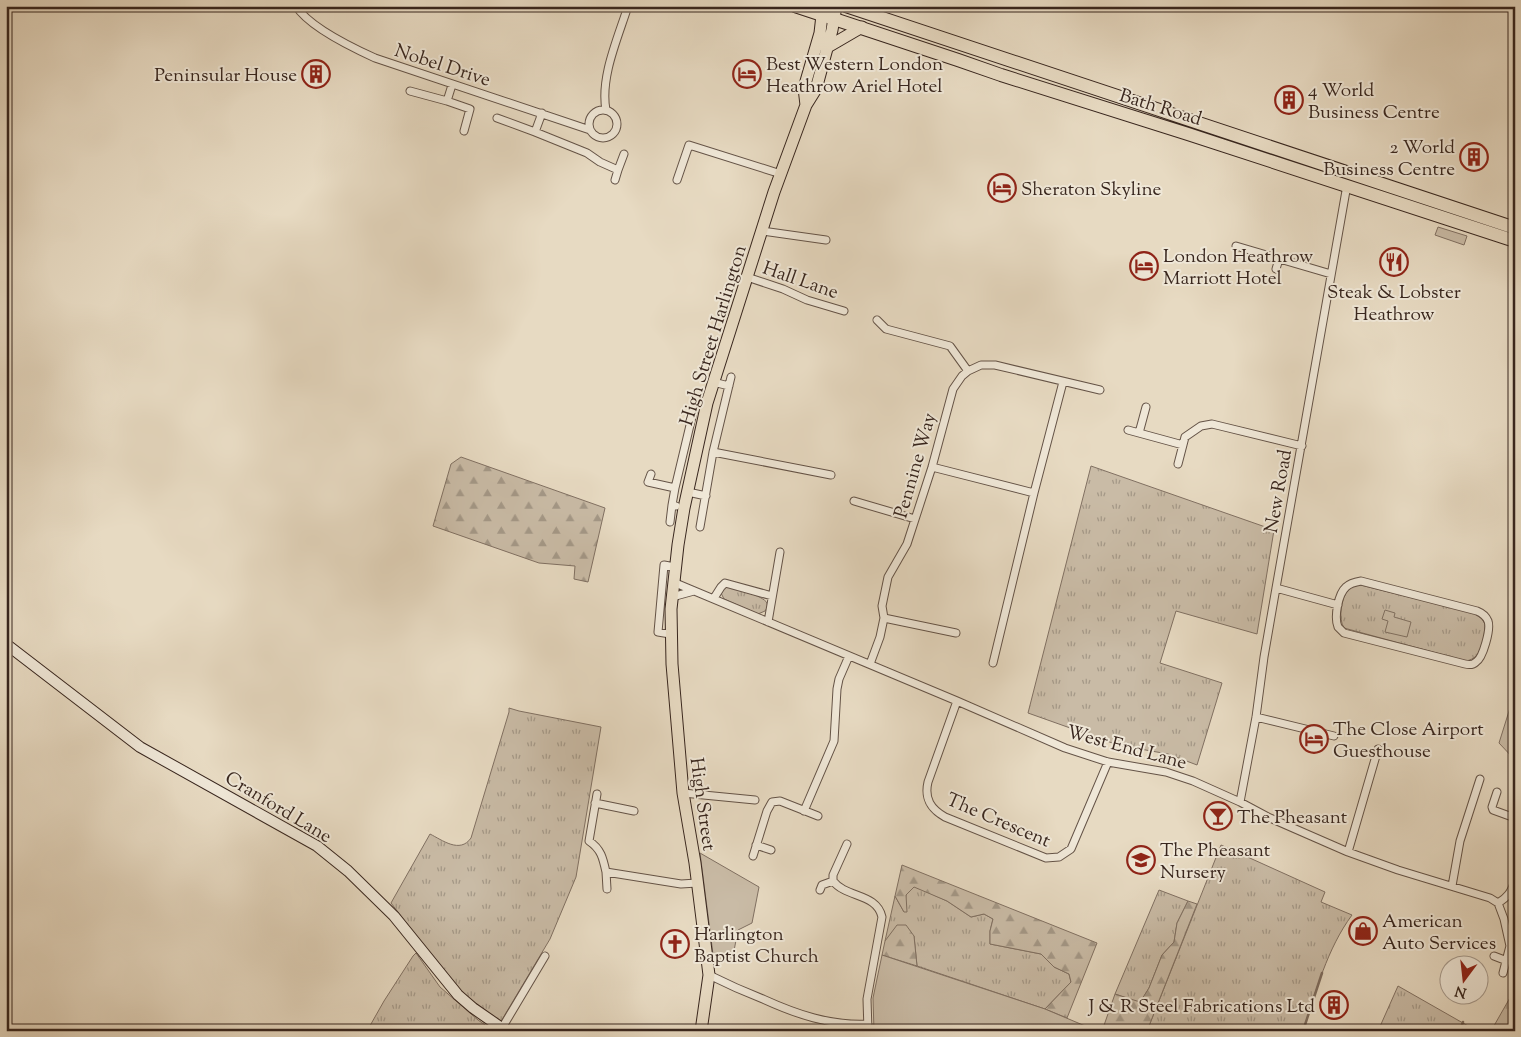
<svg xmlns="http://www.w3.org/2000/svg" width="1521" height="1037" font-family="'Sorts Mill Goudy',serif">
  <style>
    .grass { fill: url(#grass-tufts); stroke: #807062 }
    .forest { fill: url(#forest-firs); stroke: #807062 }
    .green { fill: #c9bba6; stroke: #807062 }
    .lines { fill: none; stroke-linecap: round; stroke-linejoin: round }
    .stream { stroke: #7e6d5f; stroke-width: 2.5 }
    .street-casing { stroke: #645347; stroke-width: 9 }
    .secondary-casing { stroke: #38261e; stroke-width: 12 }
    .primary-casing { stroke: #38261e; stroke-width: 13 }
    .highway-casing { stroke: #38261e; stroke-width: 14 }
    .street { stroke: #efe7d7; stroke-width: 7 }
    .secondary { stroke: #efe7d7; stroke-width: 10 }
    .primary { stroke: #e7dac2; stroke-width: 11 }
    .highway { stroke: #e7dac2; stroke-width: 12 }
    .labels { text-anchor: middle; stroke-width: 4; stroke-linejoin: round; paint-order: stroke }
    .poi-label { font-size: 19px; fill: #38261e; stroke: #efe7d7; text-anchor: start }
    .street-label { font-size: 19px; fill: #38261e; stroke: #efe7d7 }
  </style>
  <defs>
    <pattern id="grass-tufts" width="24" height="20" patternUnits="userSpaceOnUse" patternTransform="scale(1.25)"><rect width="24" height="20" fill="#c9bba6"/><path d="M3 7l-1-3M5 7V3M7 7l1-3M15 17l-1-3M17 17v-4M19 17l1-3" fill="none" stroke="#a49887"/></pattern>
    <pattern id="forest-firs" width="22" height="20" patternUnits="userSpaceOnUse" patternTransform="scale(1.25)"><rect width="22" height="20" fill="#c9bba6"/><path d="M5 1l3.5 6h-7zM16 11l3.5 6h-7z" fill="#a49887"/></pattern>
  </defs>
  <rect width="100%" height="100%" fill="#e7dac2"/>
  <filter id="stains"><feTurbulence type="fractalNoise" baseFrequency=".004" numOctaves="4"/><feColorMatrix values="0 0 0 0 .2 0 0 0 0 .09 0 0 0 0 .02 0 0 0 .5 -.17"/></filter>
  <radialGradient id="worn" r=".72"><stop offset=".6" stop-color="#630" stop-opacity="0"/><stop offset="1" stop-color="#630" stop-opacity=".3"/></radialGradient>
  <path class="grass" d="M1091,466L1274,530L1257,634L1176,611L1160,663L1222,683L1197,765L1168,754L1118,745L1028,713Z
    M1360,585L1474,613L1482,619L1485,624C1484,639 1483,658 1466,661L1344,628C1338,619 1341,597 1349,589C1352,586 1356,586 1360,585Z
    M725,587C733,587 764,596 767,603C768,607 767,608 765,611L758,614L724,599L721,593Z
    M509,708L519,711L601,727L576,877L550,939L500,1023L473,1003L448,977L391,903L430,834C442,840 460,854 471,838L509,712Z
    M1221,845L1325,892L1321,902L1352,915C1327,949 1316,991 1303,1031H1147Z
    M914,886L947,901L971,917L984,914L993,919L990,931V944L1041,954L1054,967L1069,974L1071,982L1045,1009L917,966L914,936L885,941L895,896L904,912L906,895Z
    M1159,890L1188,901L1177,923L1174,942L1162,955L1149,988L1140,1003L1115,994Z
    M416,953L440,987L478,1020L491,1029V1031H367L384,1001L413,956Z
    M1398,986L1477,1031H1378Z
    M1515,989V1031H1491Z"/>
  <path class="forest" d="M461,457L605,508L588,582L574,579L575,566L539,563L433,526L451,464Z
    M902,865L1097,943L1067,1018L1045,1009L1071,982L1069,974L1054,967L1041,954L990,944V931L993,919L984,914L971,917L947,901L914,887L906,895L907,912H904L895,896Z
    M1188,901L1197,904L1147,1031H1102L1115,994L1140,1002L1149,988L1162,955L1174,942L1177,923Z
    M897,925H906L914,936L917,966L882,955L885,941Z"/>
  <path class="green" d="M1438,227L1467,236L1464,245L1435,235Z
    M1385,610L1395,613L1394,617L1411,622L1407,637L1385,632L1388,621L1382,619Z
    M1515,692V760L1499,743Z
    M700,853L759,887L752,923L738,930L732,961L714,962Z
    M882,955L1045,1009L1090,1028L1089,1031H874L873,998Z"/>
  <g class="lines">
    <path class="stream" d="M1303,1031L1322,973
      M1460,1031L1463,1022"/>
    <defs>
      <path id="street" d="M286,6H294
        M296,6C309,27 353,48 375,58L590,130
        M452,85L447,101L470,109L464,131
        M410,91L447,101
        M606,110C600,77 618,38 628,6
        M589 124a14 14 0 1 1 28 0a14 14 0 1 1-28 0Z
        M542,113L535,132L587,153L600,162L618,170L615,180
        M497,118L535,132
        M618,170L624,154
        M677,180L689,145L781,174
        M762,231L826,240
        M1236,246L1331,274
        M1276,269L1279,259
        M747,277L783,289L807,300L844,311
        M877,320L886,329L950,346L968,371
        M713,382L729,386
        M1128,430L1183,445
        M1139,433L1146,407
        M713,452L831,475
        M1178,464L1185,437L1201,426L1212,424L1302,446
        M932,467L1034,493
        M651,474L648,482L675,488L672,505
        M675,488L696,400L707,403
        M688,492L706,496
        M854,501L915,519
        M670,522L672,505L676,506
        M700,527L713,452L731,377
        M1361,581L1477,611C1482,613 1486,616 1488,621C1491,629 1483,658 1476,662C1473,665 1469,665 1465,664L1344,633C1342,631 1340,629 1338,627C1334,617 1338,594 1346,587C1350,583 1355,582 1361,581Z
        M673,582L957,701L1065,748L1108,762L1166,772L1193,781L1240,802L1270,818L1348,852L1398,870L1490,898L1498,903
        M1276,588L1338,605
        M672,597L694,591
        M714,598L721,587L725,583L772,596
        M884,618L956,633
        M768,622L780,552
        M670,634L658,632L664,565L675,567
        M993,663L1034,493L1063,382
        M870,664L880,637L884,618L882,606L888,577L907,544L932,467L953,389L962,376L968,371L981,365H995L1100,390
        M957,701L928,782C924,799 931,809 945,817L1046,858L1059,857L1071,849L1108,762
        M1256,717L1334,736
        M1497,792L1492,807L1493,810L1515,818
        M683,793L755,800
        M597,794L589,841C601,849 603,858 606,872L681,884L697,883
        M1240,802L1256,717L1264,657L1276,588L1347,185
        M595,803L634,811
        M804,811L834,741L837,689L839,679L849,656
        M847,844L833,875V881C846,898 877,893 882,917L867,999L868,1031
        M756,845L771,850
        M1348,852L1378,749L1388,753
        M753,856L767,811L772,802L780,801L818,816
        M606,872L607,889
        M1452,886L1460,841L1480,779
        M820,890L822,885L833,881
        M1498,903L1504,919L1510,946L1503,973
        M1498,903C1508,897 1511,892 1515,881
        M1494,956L1507,961
        M709,975C727,984 745,992 763,999C796,1014 830,1026 868,1024
        M502,1028L545,956"/>
      <path id="secondary" d="M6,644L140,747L317,846L348,871L394,916L458,995L473,1008L506,1031"/>
      <path id="primary" d="M826,48L862,27
        M806,105L804,88L820,33L822,15V6
        M701,1031L709,975L695,863L683,793L672,664L671,609L678,545L684,508L707,403L774,192L806,105L816,89L832,30L836,6"/>
      <path id="highway" d="M795,6L958,60L1001,75L1188,134L1515,241
        M846,6L1515,228"/>
    </defs>
    <use href="#street" class="street-casing"/>
    <use href="#secondary" class="secondary-casing"/>
    <use href="#primary" class="primary-casing"/>
    <use href="#highway" class="highway-casing"/>
    <use href="#street" class="street"/>
    <use href="#secondary" class="secondary"/>
    <use href="#primary" class="primary"/>
    <use href="#highway" class="highway"/>
  </g>
  <defs>
    <symbol id="building-ring" viewBox="-11 -11 22 22"><circle r="9.5" fill="#efe7d7" stroke="#8f2418" stroke-width="1.5"/><path d="M-4-6H4V6H1V3H-1V6H-4ZM-2.5-4.3h1.7v1.8h-1.7ZM.8-4.3h1.7v1.8H.8ZM-2.5-1h1.7V.8h-1.7ZM.8-1h1.7V.8H.8Z" fill="#8f2418"/></symbol>
    <symbol id="hotel-ring" viewBox="-11 -11 22 22"><circle r="9.5" fill="#efe7d7" stroke="#8f2418" stroke-width="1.5"/><path d="M-6-4.5h1.5V1H6V5H4.5V3h-9V5H-6ZM-4 0a1.8 1.8 0 1 1 3.6 0ZM.5 0V-2.5h3Q6-2.5 6 0Z" fill="#8f2418"/></symbol>
    <symbol id="restaurant-ring" viewBox="-11 -11 22 22"><circle r="9.5" fill="#efe7d7" stroke="#8f2418" stroke-width="1.5"/><path d="M-5-6h1v4h1v-4h1v4h1v-4h1v5L-1.5 .5V6h-2V.5L-5-1ZM5-6V6H3V1.5H1.5Q1.5-4 5-6Z" fill="#8f2418"/></symbol>
    <symbol id="bar-ring" viewBox="-11 -11 22 22"><circle r="9.5" fill="#efe7d7" stroke="#8f2418" stroke-width="1.5"/><path d="M-6-5H6L.8 .8V4.5H3.5V6h-7V4.5H-.8V.8Z" fill="#8f2418"/></symbol>
    <symbol id="school-ring" viewBox="-11 -11 22 22"><circle r="9.5" fill="#efe7d7" stroke="#8f2418" stroke-width="1.5"/><path d="M0-5L7-2L0 1L-7-2ZM-4 1L0 2.5L4 1V4Q0 6-4 4Z" fill="#8f2418"/></symbol>
    <symbol id="shop-ring" viewBox="-11 -11 22 22"><circle r="9.5" fill="#efe7d7" stroke="#8f2418" stroke-width="1.5"/><path d="M-5-2.5h2.3a2.7 3.5 0 0 1 5.4 0H5L5.5 6h-11ZM-1.5-2.5h3a1.5 2.3 0 0 0-3 0Z" fill="#8f2418"/></symbol>
    <symbol id="church-ring" viewBox="-11 -11 22 22"><circle r="9.5" fill="#efe7d7" stroke="#8f2418" stroke-width="1.5"/><path d="M-1.2-6h2.4v3.5h3.3v2.4h-3.3V6h-2.4V-.1h-3.3v-2.4h3.3Z" fill="#8f2418"/></symbol>
  </defs>
  <g fill-rule="evenodd">
    <use href="#building-ring" x="300" y="58" width="32" height="32"/>
    <use href="#hotel-ring" x="731" y="58" width="32" height="32"/>
    <use href="#building-ring" x="1273" y="84" width="32" height="32"/>
    <use href="#building-ring" x="1458" y="141" width="32" height="32"/>
    <use href="#hotel-ring" x="986" y="172" width="32" height="32"/>
    <use href="#restaurant-ring" x="1378" y="246" width="32" height="32"/>
    <use href="#hotel-ring" x="1128" y="250" width="32" height="32"/>
    <use href="#hotel-ring" x="1298" y="723" width="32" height="32"/>
    <use href="#bar-ring" x="1202" y="800" width="32" height="32"/>
    <use href="#school-ring" x="1125" y="844" width="32" height="32"/>
    <use href="#shop-ring" x="1347" y="915" width="32" height="32"/>
    <use href="#church-ring" x="659" y="928" width="32" height="32"/>
    <use href="#building-ring" x="1318" y="989" width="32" height="32"/>
  </g>
  <g class="labels">
    <g class="poi-label">
      <text x="766" y="70">Best Western London<tspan x="766" dy="22">Heathrow Ariel Hotel</tspan></text>
      <text x="297" y="81" text-anchor="end">Peninsular House</text>
      <text x="1308" y="96">4 World<tspan x="1308" dy="22">Business Centre</tspan></text>
      <text x="1455" y="153" text-anchor="end">2 World<tspan x="1455" dy="22">Business Centre</tspan></text>
      <text x="1021" y="195">Sheraton Skyline</text>
      <text x="1163" y="262">London Heathrow<tspan x="1163" dy="22">Marriott Hotel</tspan></text>
      <text x="1394" y="298" text-anchor="middle">Steak &amp; Lobster<tspan x="1394" dy="22">Heathrow</tspan></text>
      <text x="1333" y="735">The Close Airport<tspan x="1333" dy="22">Guesthouse</tspan></text>
      <text x="1237" y="823">The Pheasant</text>
      <text x="1160" y="856">The Pheasant<tspan x="1160" dy="22">Nursery</tspan></text>
      <text x="1382" y="927">American<tspan x="1382" dy="22">Auto Services</tspan></text>
      <text x="694" y="940">Harlington<tspan x="694" dy="22">Baptist Church</tspan></text>
      <text x="1315" y="1012" text-anchor="end">J &amp; R Steel Fabrications Ltd</text>
    </g>
    <g class="street-label">
      <text transform="translate(443 64) rotate(18)" y="7">Nobel Drive</text>
      <text transform="translate(1161 106) rotate(17)" y="7">Bath Road</text>
      <text transform="translate(801 279) rotate(19)" y="7">Hall Lane</text>
      <text transform="translate(712 335) rotate(-73)" y="7">High Street Harlington</text>
      <text transform="translate(914 465) rotate(-74)" y="7">Pennine Way</text>
      <text transform="translate(1277 491) rotate(-80)" y="7">New Road</text>
      <text transform="translate(1127 746) rotate(15)" y="7">West End Lane</text>
      <text transform="translate(704 804) rotate(82)" y="7">High Street</text>
      <text transform="translate(279 806) rotate(31)" y="7">Cranford Lane</text>
      <text transform="translate(999 819) rotate(23)" y="7">The Crescent</text>
    </g>
  </g>
  <rect width="1521" height="1037" fill="none" stroke="#e7dac2" stroke-width="25"/>
  <rect x="8" y="8" width="1506" height="1022" fill="none" stroke="#38261e" stroke-width="2.5"/>
  <rect x="12" y="12" width="1496" height="1012" fill="none" stroke="#38261e"/>
  <g transform="translate(1464 980) rotate(195)"><circle r="24" fill="#efe7d7" stroke="#a69a8d"/>
  <path d="M0-4L9 19L0 12L-9 19Z" fill="#8f2418"/>
  <text y="-8" font-size="14" font-weight="bold" text-anchor="middle" fill="#38261e">N</text>
  </g>
  <rect width="100%" height="100%" filter="url(#stains)"/>
  <rect width="100%" height="100%" fill="url(#worn)"/>
</svg>
